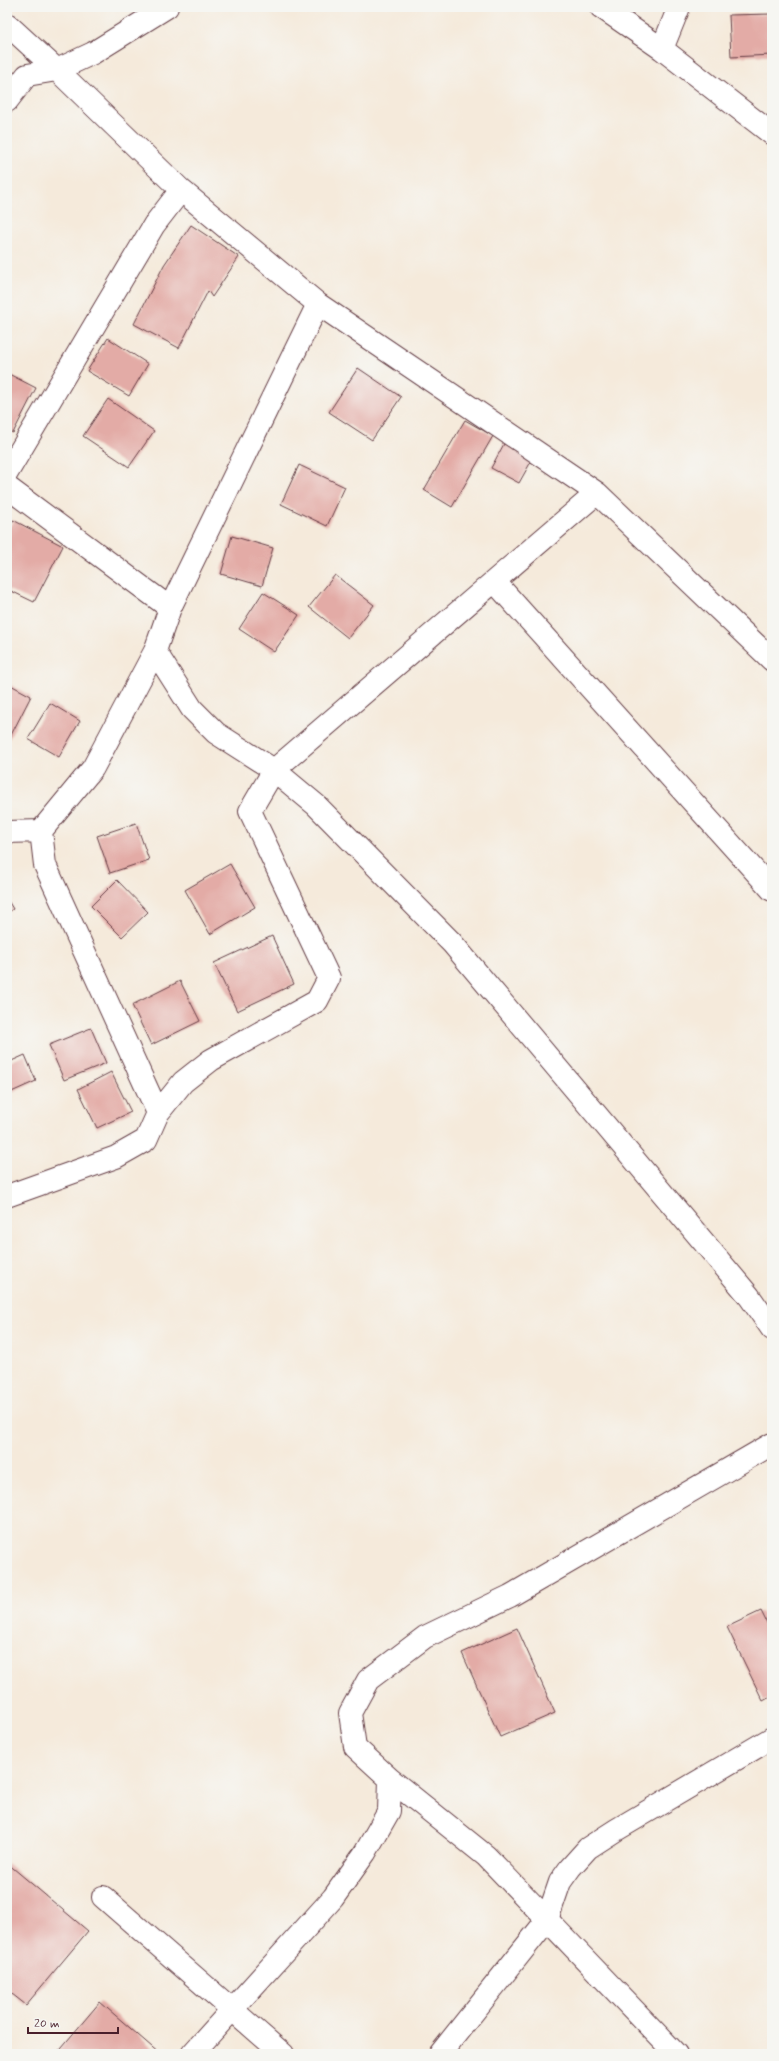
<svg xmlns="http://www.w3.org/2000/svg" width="779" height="2061" font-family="Mynerve,sans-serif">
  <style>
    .building { fill: #e3aba6 }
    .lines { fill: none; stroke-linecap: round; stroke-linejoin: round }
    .minor-casing { stroke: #643d45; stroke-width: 24 }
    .minor { stroke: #fff; stroke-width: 22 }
  </style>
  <rect width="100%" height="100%" fill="#f6f6f2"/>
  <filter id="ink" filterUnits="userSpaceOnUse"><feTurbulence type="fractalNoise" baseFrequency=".025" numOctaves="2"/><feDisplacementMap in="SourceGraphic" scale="8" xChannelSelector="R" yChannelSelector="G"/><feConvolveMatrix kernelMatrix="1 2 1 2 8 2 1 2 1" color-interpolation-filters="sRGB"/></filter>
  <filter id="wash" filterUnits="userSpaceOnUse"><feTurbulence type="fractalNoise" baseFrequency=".012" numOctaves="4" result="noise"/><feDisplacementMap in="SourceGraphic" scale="16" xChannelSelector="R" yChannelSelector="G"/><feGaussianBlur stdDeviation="0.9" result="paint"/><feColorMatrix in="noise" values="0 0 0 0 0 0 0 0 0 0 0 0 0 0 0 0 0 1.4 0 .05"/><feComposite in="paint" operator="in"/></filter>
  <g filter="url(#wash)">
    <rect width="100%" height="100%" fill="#f5eadb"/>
    <g id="blocks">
      <path class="building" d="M772,14V55L731,57L729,15Z
        M191,225L239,257L212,297L208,291L179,348L134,324L164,265Z
        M108,338L148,364L129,396L87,371Z
        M358,368L401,397L372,440L329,412Z
        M7,373L36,388L13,433L7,430Z
        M108,399L154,431L129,467L83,436Z
        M465,420L493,436L452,507L424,490Z
        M505,442L533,458L519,483L491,468Z
        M299,465L345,487L327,526L281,504Z
        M13,520L63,546L34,602L7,589V532Z
        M232,536L273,548L262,586L221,574Z
        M335,575L374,605L348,638L309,607Z
        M263,592L299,615L274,652L239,629Z
        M7,683L31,696L9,739L7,738Z
        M50,703L80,721L59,757L28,739Z
        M136,823L149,860L110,873L97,836Z
        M230,864L255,907L210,934L185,890Z
        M117,880L148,912L122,937L91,906Z
        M7,899L13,909L7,913Z
        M272,936L294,984L237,1011L214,963Z
        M180,981L200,1021L151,1045L132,1005Z
        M91,1028L106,1063L64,1080L49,1045Z
        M25,1055L36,1081L7,1094V1063Z
        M111,1072L131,1112L97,1128L78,1089Z
        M761,1611L772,1633V1696L763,1701L727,1627Z
        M517,1628L555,1713L500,1737L462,1653Z
        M7,1863L88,1931L26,2005L7,1990Z
        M100,2002L160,2054H56Z"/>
    </g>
  </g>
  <g filter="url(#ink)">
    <use href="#blocks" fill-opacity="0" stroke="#643d45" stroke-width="1"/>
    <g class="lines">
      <defs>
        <path id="minor" d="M601,7L662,49L772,134
          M7,24L57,70L93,53L167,7
          M662,49L679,7
          M7,101L27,75L57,70L181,190L318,304L597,493L274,770L250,811L329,978L317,1001L211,1060L183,1082L158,1113L45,865L41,831L93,768L155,651L170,608L318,304
          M7,473L154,225L181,190
          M7,487L170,608
          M597,493L772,660
          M495,582L772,890
          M155,651L192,709L216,733L274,770L316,805L452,943L749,1296L772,1329
          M7,832L41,831
          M7,1196L116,1157L146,1140L158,1113
          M103,1897L283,2054
          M192,2054L333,1898L365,1853L389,1811L390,1779
          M440,2054L547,1920L560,1882L570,1868L588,1848L616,1830L772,1738
          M676,2054L486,1856L390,1779L355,1747L350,1713L368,1680L425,1637L510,1596L772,1444"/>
      </defs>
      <use href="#minor" class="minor-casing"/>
      <use href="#minor" class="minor"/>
    </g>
  </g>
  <rect width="779" height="2061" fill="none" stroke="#f6f6f2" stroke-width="24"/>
  <path d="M28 2027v6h90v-6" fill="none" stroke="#4a1f2b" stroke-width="2"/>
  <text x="34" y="2027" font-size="12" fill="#4a1f2b" stroke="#f6f6f2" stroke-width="3" paint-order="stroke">20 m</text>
</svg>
